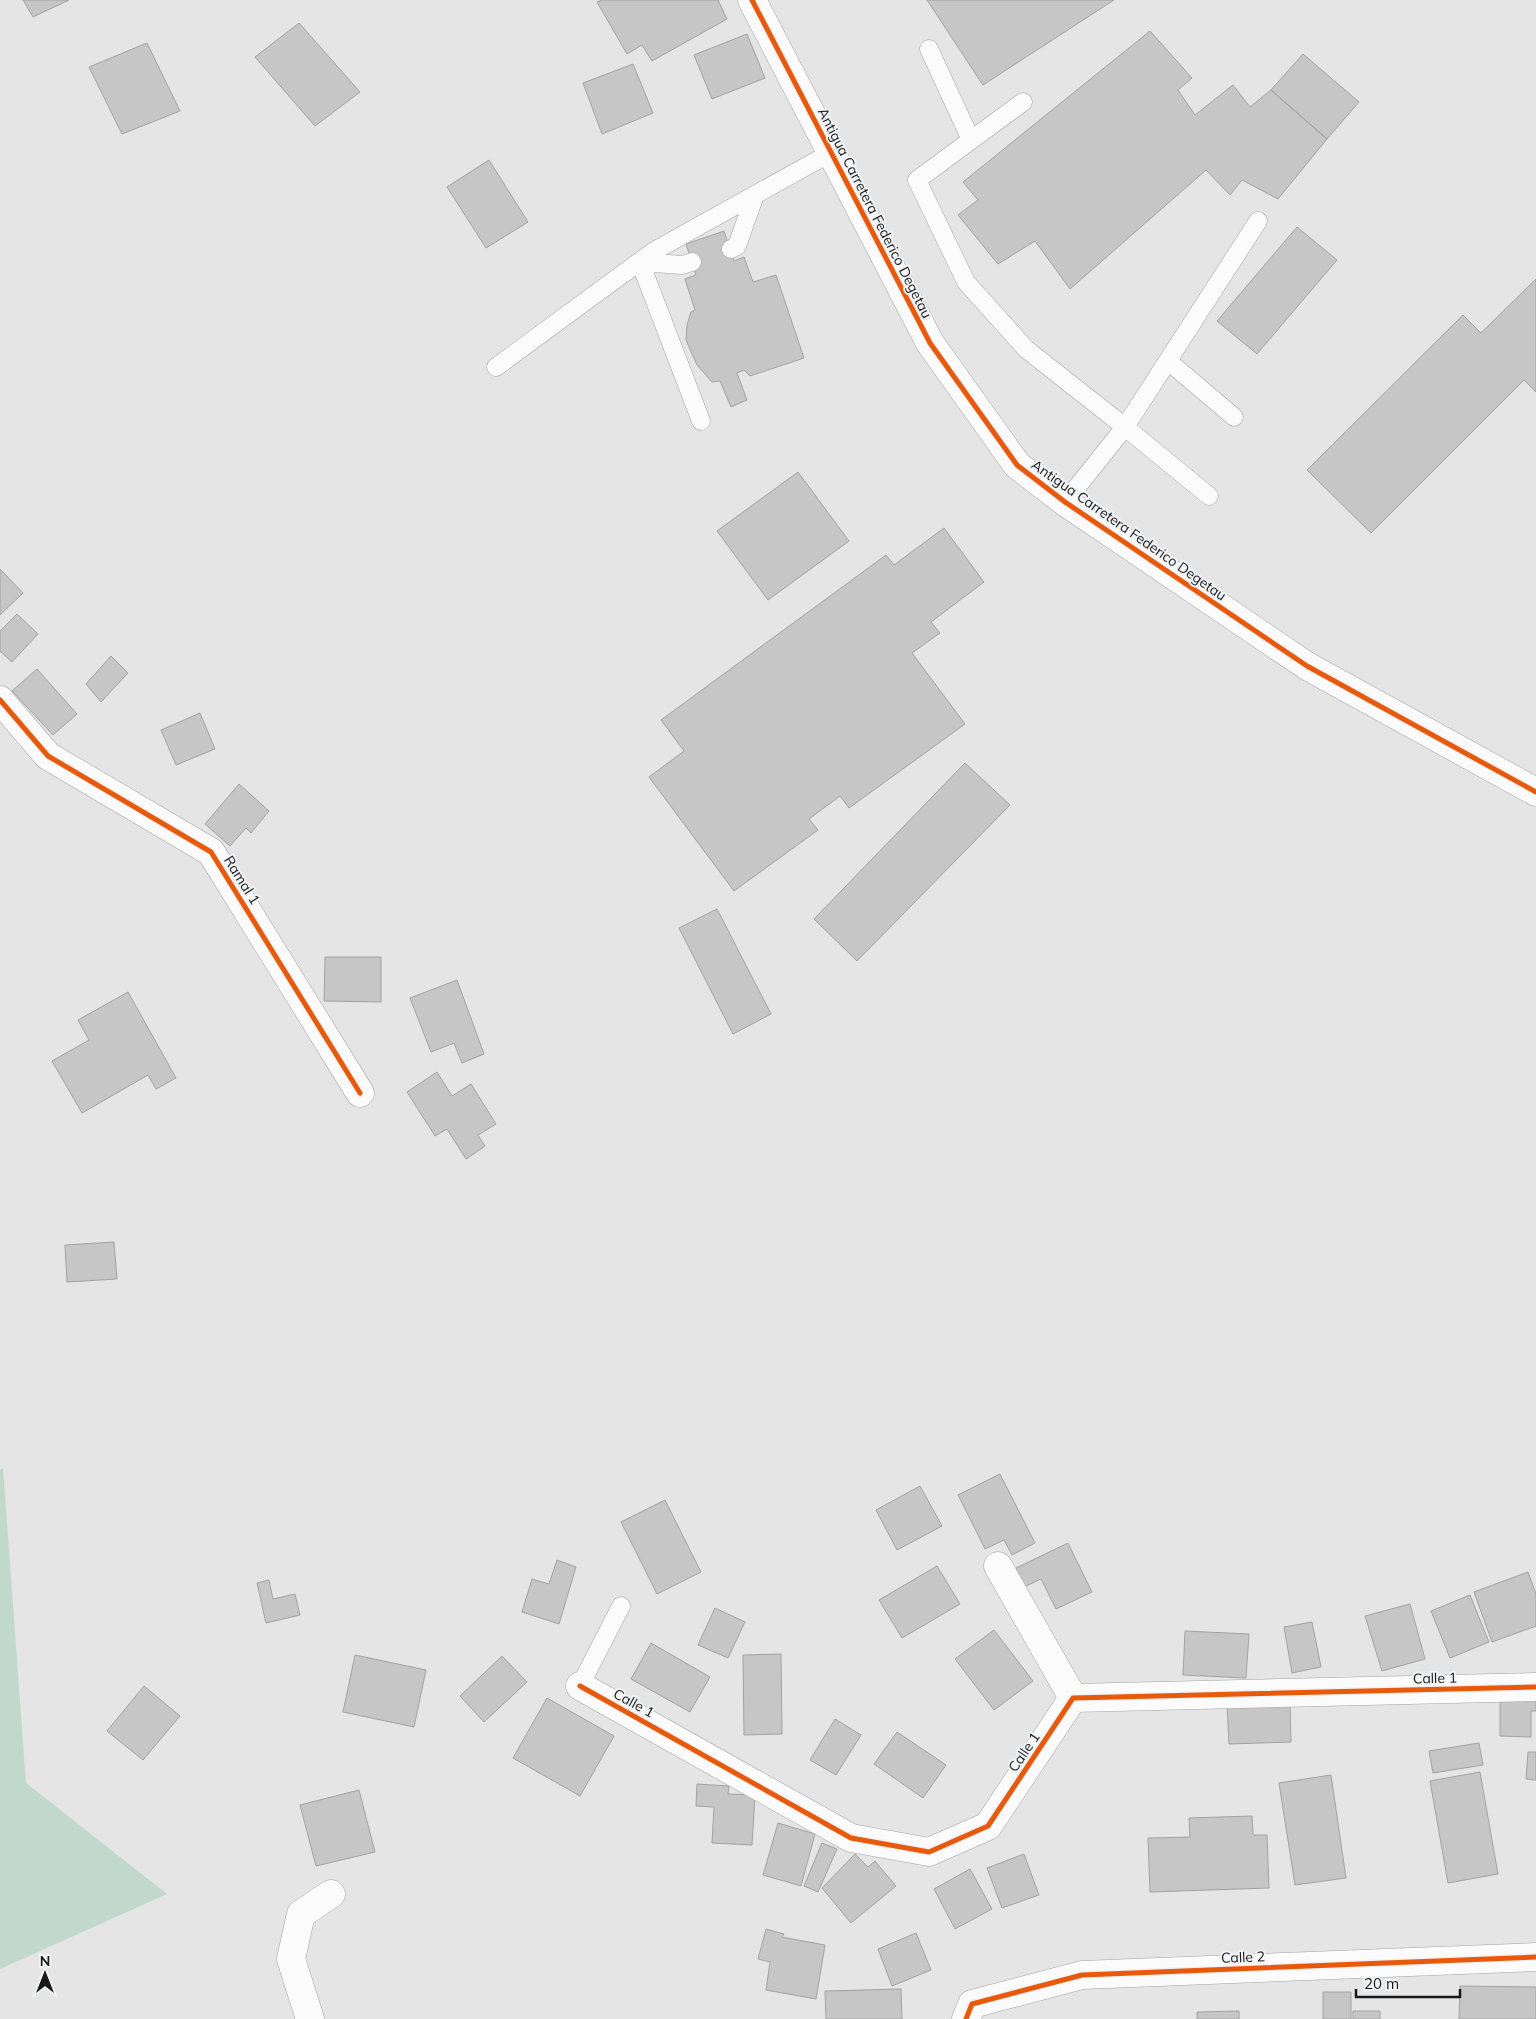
<svg xmlns="http://www.w3.org/2000/svg" width="1536" height="2019" font-family="Mulish,sans-serif">
  <style>
    .green { fill: #c1d8cd }
    .building { fill: #c6c6c6; stroke: #a2a2a3 }
    .lines { fill: none; stroke-linecap: round; stroke-linejoin: round }
    .lane-casing { stroke: #a3a3a3; stroke-width: 19 }
    .street-casing { stroke: #a3a3a3; stroke-width: 29 }
    .secondary-casing { stroke: #a3a3a3; stroke-width: 29 }
    .lane { stroke: #fbfbfb; stroke-width: 18 }
    .street { stroke: #fbfbfb; stroke-width: 28 }
    .secondary { stroke: #fbfbfb; stroke-width: 28 }
    .cycleway-casing { stroke: #f1f2f3; stroke-width: 8 }
    .cycleway { stroke: #e8590c; stroke-width: 5 }
    .labels { text-anchor: middle; stroke-width: 4; stroke-linejoin: round; paint-order: stroke }
    .street-label { font-size: 14px; fill: #181818; stroke: #f1f2f3 }
  </style>
  <rect width="100%" height="100%" fill="#e5e5e5"/>
  <path class="green" d="M3,1468L26,1783L167,1894L0,1969V1470Z"/>
  <path class="building" d="M23,0H69L33,17Z
    M602,0H718L727,19L652,61L642,45L627,54L597,2Z
    M927,0H1114L983,85Z
    M299,23L360,92L315,126L255,57Z
    M1150,31L1192,78L1178,90L1195,115L1233,85L1250,107L1271,90L1327,139L1278,199L1242,180L1230,195L1206,170L1070,289L1035,241L998,264L958,215L978,200L963,182Z
    M747,34L765,78L712,99L694,55Z
    M147,43L180,111L122,134L89,67Z
    M1303,54L1359,102L1327,139L1271,90Z
    M633,64L653,113L602,134L583,83Z
    M489,160L528,222L486,248L447,187Z
    M1297,227L1337,260L1257,354L1217,321Z
    M724,231L734,261L744,257L753,282L776,275L804,358L750,376L744,370L737,373L747,400L731,407L720,381L712,382L697,365L686,340L687,325L691,312L695,310L685,279L696,275L686,244Z
    M1536,279V392L1524,380L1371,533L1307,470L1463,315L1481,333Z
    M798,472L849,541L768,600L717,531Z
    M944,528L984,582L931,622L940,633L912,653L965,724L849,808L840,796L809,819L818,830L734,891L649,777L684,751L661,720L886,555L894,565Z
    M0,569L23,593L0,615Z
    M17,614L38,634L12,662L0,651V631Z
    M111,656L128,673L101,702L86,684Z
    M37,669L77,714L53,735L12,691Z
    M200,713L215,749L176,765L161,730Z
    M965,763L1010,805L857,961L814,919Z
    M239,784L269,811L251,833L246,828L230,846L205,824Z
    M717,909L771,1014L733,1034L679,928Z
    M325,957H381V1002L324,1001Z
    M457,980L484,1054L462,1063L454,1043L431,1052L410,998Z
    M128,992L176,1078L156,1089L148,1075L82,1113L52,1061L89,1040L78,1020Z
    M437,1072L452,1096L471,1084L496,1124L478,1135L485,1146L466,1159L447,1129L435,1136L407,1092Z
    M114,1242L117,1279L67,1282L65,1245Z
    M1000,1474L1035,1543L1012,1555L1004,1540L985,1549L958,1495Z
    M920,1486L942,1526L897,1550L876,1510Z
    M665,1500L701,1572L657,1594L621,1522Z
    M1068,1543L1092,1592L1056,1609L1041,1579L1024,1587L1016,1568Z
    M557,1560L576,1567L559,1624L522,1612L532,1579L549,1584Z
    M937,1566L960,1604L902,1638L879,1600Z
    M1528,1572L1536,1594V1626L1492,1642L1474,1592Z
    M269,1580L273,1599L295,1594L300,1615L266,1623L257,1583Z
    M1470,1595L1489,1642L1450,1658L1431,1611Z
    M1410,1604L1425,1659L1382,1671L1365,1616Z
    M715,1608L745,1622L728,1658L698,1645Z
    M1312,1622L1321,1667L1292,1673L1284,1627Z
    M994,1630L1033,1681L994,1710L955,1659Z
    M1185,1631L1249,1634L1246,1678L1183,1675Z
    M651,1643L710,1677L690,1712L631,1679Z
    M781,1654L782,1734L744,1735L743,1655Z
    M355,1655L426,1670L414,1727L343,1712Z
    M502,1656L527,1682L484,1722L460,1696Z
    M144,1686L180,1716L143,1760L107,1731Z
    M1500,1692H1536V1711H1531V1737L1500,1736Z
    M547,1698L614,1736L580,1796L513,1758Z
    M1290,1701L1291,1742L1229,1744L1227,1704Z
    M835,1719L861,1735L836,1775L810,1760Z
    M897,1732L946,1765L923,1798L874,1764Z
    M1479,1743L1483,1765L1433,1773L1429,1751Z
    M1528,1752H1536V1780L1526,1779Z
    M1480,1772L1498,1874L1448,1883L1430,1781Z
    M1331,1775L1346,1878L1295,1885L1279,1783Z
    M697,1784L729,1786L728,1794L755,1795L752,1845L712,1843L714,1807L696,1806Z
    M359,1790L375,1852L316,1866L300,1805Z
    M1252,1816L1253,1835H1267L1269,1888L1150,1892L1148,1838L1190,1837L1189,1818Z
    M778,1823L815,1834L801,1886L763,1875Z
    M822,1843L837,1849L818,1892L804,1886Z
    M855,1854L868,1867L875,1861L896,1886L851,1923L822,1888Z
    M1024,1854L1039,1895L1002,1908L987,1868Z
    M970,1869L992,1909L955,1929L934,1889Z
    M766,1929L784,1934L782,1937L825,1945L816,1999L766,1990L770,1962L758,1959Z
    M916,1933L931,1970L892,1986L878,1949Z
    M1460,1986L1536,1987V2019H1459Z
    M901,1989L902,2019H826L825,1991Z
    M1323,1992H1351V2019H1323Z
    M1239,2011V2019H1197V2012Z
    M1353,2011H1380V2019H1353Z"/>
  <g class="lines">
    <defs>
      <path id="lane" d="M929,49L971,140
        M1023,102L917,180L966,282L1026,349L1125,427L1065,502
        M731,249L737,246L755,195
        M692,262L682,265L640,262L701,421
        M1168,361L1234,417
        M496,367L654,251L832,152
        M1209,496L1125,427L1258,221
        M580,1686L621,1606"/>
      <path id="street" d="M0,700L48,756L211,852L360,1093
        M998,1566L1073,1698
        M580,1686L851,1838L929,1852L988,1826L1073,1698L1536,1687
        M310,2019L291,1959L301,1914L331,1894
        M966,2019L972,2004L1082,1975L1536,1957"/>
      <path id="secondary" d="M752,0L930,343L1017,465L1065,502L1307,666L1536,792"/>
    </defs>
    <use href="#lane" class="lane-casing"/>
    <use href="#street" class="street-casing"/>
    <use href="#secondary" class="secondary-casing"/>
    <use href="#lane" class="lane"/>
    <use href="#street" class="street"/>
    <use href="#secondary" class="secondary"/>
    <defs>
      <path id="cycleway" d="M752,0L930,343L1017,465L1065,502L1307,666L1536,792
        M0,700L48,756L211,852L360,1093
        M580,1686L851,1838L929,1852L988,1826L1073,1698L1536,1687
        M966,2019L972,2004L1082,1975L1536,1957"/>
    </defs>
    <use href="#cycleway" class="cycleway-casing"/>
    <use href="#cycleway" class="cycleway"/>
  </g>
  <g class="labels">
    <g class="street-label">
      <text transform="translate(875 213) rotate(63)" y="5">Antigua Carretera Federico Degetau</text>
      <text transform="translate(1129 530) rotate(35)" y="5">Antigua Carretera Federico Degetau</text>
      <text transform="translate(242 880) rotate(58)" y="5">Ramal 1</text>
      <text transform="translate(1435 1678) rotate(-1)" y="5">Calle 1</text>
      <text transform="translate(634 1703) rotate(29)" y="5">Calle 1</text>
      <text transform="translate(1024 1752) rotate(-56)" y="5">Calle 1</text>
      <text transform="translate(1243 1957) rotate(-2)" y="5">Calle 2</text>
    </g>
  </g>
  <g transform="translate(45 1974)" stroke="#f1f2f3" stroke-width="4" paint-order="stroke">
  <path d="M0-4L9 19L0 12L-9 19Z" fill="#181818"/>
  <text y="-8" font-size="14" font-weight="bold" text-anchor="middle" fill="#181818">N</text>
  </g>
  <path d="M1356 1989v8h104v-8" fill="none" stroke="#181818" stroke-width="2.5"/>
  <text x="1364" y="1989" font-size="15" fill="#181818" stroke="#f1f2f3" stroke-width="4" paint-order="stroke">20 m</text>
</svg>
